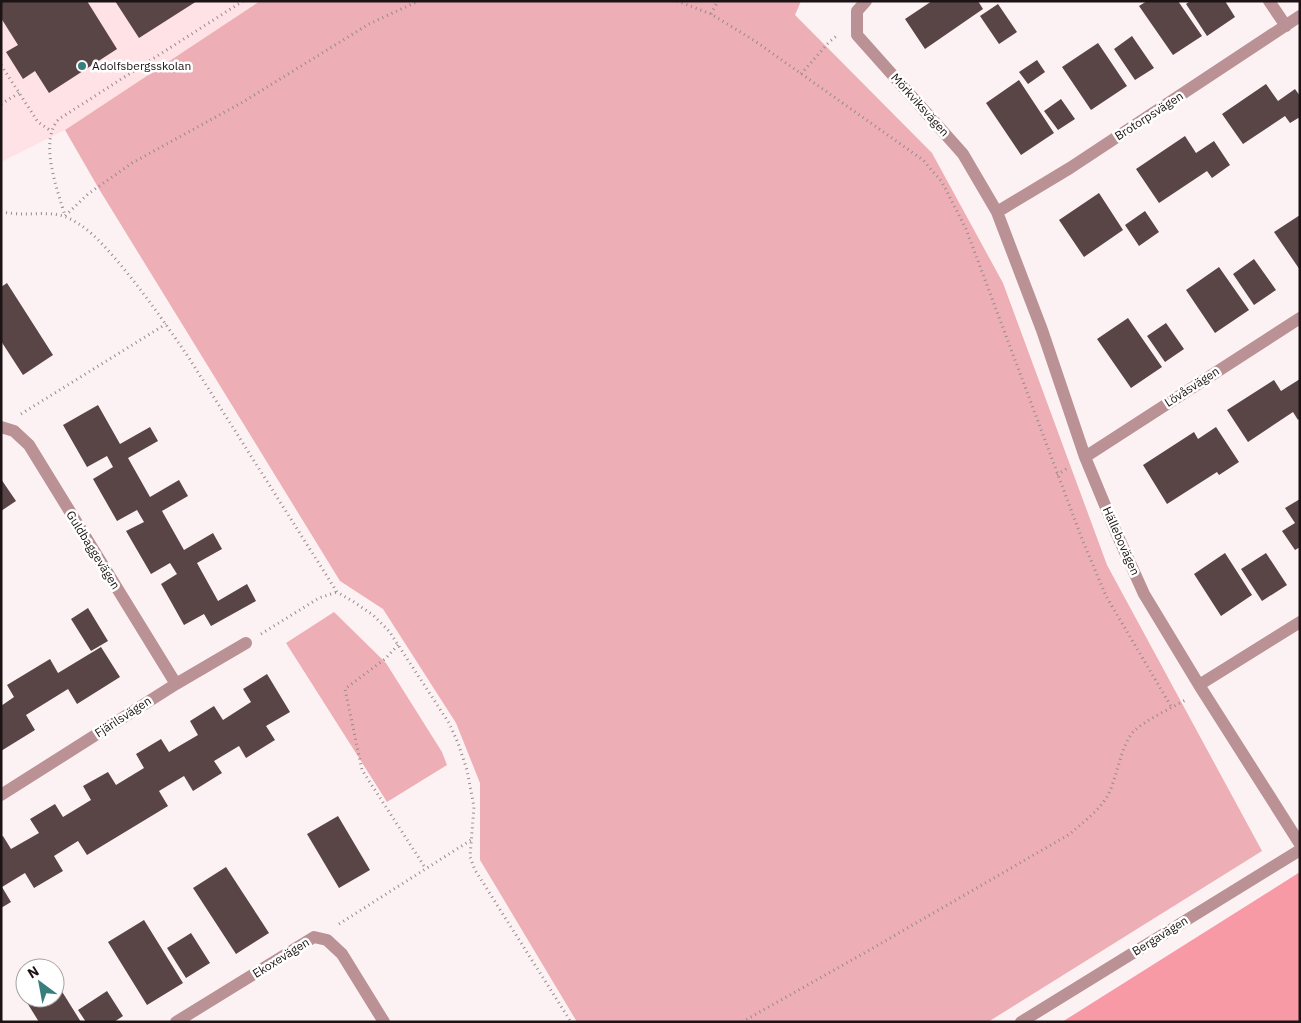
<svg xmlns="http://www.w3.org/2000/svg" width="1301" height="1023" font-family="'IBM Plex Sans',sans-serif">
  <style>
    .built { fill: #fee2e5 }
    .green { fill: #eeaeb5 }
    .forest { fill: #f79aa6 }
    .building { fill: #594446 }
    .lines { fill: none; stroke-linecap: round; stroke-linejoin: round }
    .path { stroke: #958b8c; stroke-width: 3; stroke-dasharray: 1 4; stroke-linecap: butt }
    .street { stroke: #ba9195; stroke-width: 12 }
    .poi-dot { fill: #377f7d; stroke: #fff; stroke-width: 2 }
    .labels { text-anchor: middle; stroke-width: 5; stroke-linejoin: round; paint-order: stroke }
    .poi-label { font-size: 12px; fill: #1c1314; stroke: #fff; text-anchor: start }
    .street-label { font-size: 12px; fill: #1c1314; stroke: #fff }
  </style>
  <rect width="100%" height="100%" fill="#fdf2f3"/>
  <path class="built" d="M1,1H260L65,130L1,162Z"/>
  <path class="green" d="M260,1H801L795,15L932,153L1003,283L1107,565L1262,851L988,1022H577L480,860V783L456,723L383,609L340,581L99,189L65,130Z
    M334,612L386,663L442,752L447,765L387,802L286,643Z"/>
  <path class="forest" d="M1300,872V1022H1062Z"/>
  <path class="building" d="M1,1H87L117,49L49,93L35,71L23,79L6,52L18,45L1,18Z
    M115,1H197L139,38Z
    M932,1H978L983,9L925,49L905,19Z
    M1147,1H1178L1202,36L1173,55L1139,6Z
    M1190,1H1225L1235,17L1207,36L1186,4Z
    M998,4L1017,32L999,44L980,16Z
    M1132,36L1154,68L1135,80L1114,49Z
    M1098,43L1127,86L1091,110L1062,67Z
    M1037,60L1045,72L1028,84L1019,72Z
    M1019,80L1054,133L1021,155L986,103Z
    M1266,84L1278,101L1295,89L1300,96V117L1290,123L1285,116L1243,144L1222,114Z
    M1061,99L1075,119L1058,130L1044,111Z
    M1185,136L1196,153L1214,141L1230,165L1212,178L1207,171L1159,203L1136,169Z
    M1099,193L1123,230L1084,257L1059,220Z
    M1145,211L1159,232L1139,246L1125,225Z
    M1300,215V270L1274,232Z
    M1254,259L1276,290L1254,305L1233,274Z
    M1219,267L1249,310L1215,333L1186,290Z
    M7,283L53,355L23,375L1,341V287Z
    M1128,318L1162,367L1131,388L1097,339Z
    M1166,323L1184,349L1165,362L1147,336Z
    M1300,379V418L1298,420L1293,412L1248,442L1227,410L1274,380L1281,391Z
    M98,405L120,444L150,427L158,441L128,458L150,497L179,480L188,496L162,511L184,550L213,533L222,549L197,563L218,601L247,584L256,601L211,626L204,614L184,625L161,584L177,574L170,563L151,574L126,531L144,522L137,510L117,521L93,479L113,467L107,456L87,467L63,425Z
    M1216,427L1239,462L1219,475L1217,472L1167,504L1143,465L1194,432L1198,439Z
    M1,479L16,501L1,511Z
    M1300,499V547L1295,550L1282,531L1295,523L1285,508Z
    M1225,553L1252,595L1221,616L1194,574Z
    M1266,553L1287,585L1262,601L1241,569Z
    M88,608L108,641L91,651L71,619Z
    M101,647L120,677L77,704L68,689L26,715L35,730L1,751V706L14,697L7,685L50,659L58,673Z
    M267,674L290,712L266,726L275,740L246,758L239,746L214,761L222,773L193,791L184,776L159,791L168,806L87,855L78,841L54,856L63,871L34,888L25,873L2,887L11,902L1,908V837L3,836L11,849L39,833L30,819L55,804L63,817L91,800L83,786L108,772L116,785L144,768L136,754L161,739L169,752L198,735L190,721L214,706L223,720L251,702L243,689Z
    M338,816L370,870L339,888L307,834Z
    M226,867L269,933L236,954L193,888Z
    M144,920L183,983L147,1005L108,942Z
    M191,933L210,963L186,978L167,948Z
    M56,982L81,1022H39L26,1001L30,998H55V983Z
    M107,991L123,1016L114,1022H86L78,1010Z"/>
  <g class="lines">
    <path class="path" d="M243,1L59,119C38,141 58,191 65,216L88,194L132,163L243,102L369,24L412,4L419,1
      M677,1L711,14L755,41L923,160L942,182L966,229L1082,539L1106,596L1172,708
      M711,14L718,1
      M1,65L38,122L51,131
      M801,74L829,42L838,35
      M1,104L19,93
      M1,212C9,213 17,214 24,214C38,214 53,212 66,217C85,225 100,241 113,256C141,288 165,323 189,358L337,592L354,602L373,615L389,631L449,723L458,743L467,770L474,807L470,857L475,870L571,1022
      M21,414L166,324
      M1057,475L1069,467
      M261,634L319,598L337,592
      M398,645L385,659L345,689L362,770L426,869
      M339,924L471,840
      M742,1022L866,952L1070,834C1083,822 1099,811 1108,795C1117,778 1121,744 1134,731C1147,719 1172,708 1187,699"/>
    <path class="street" d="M866,1L857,11V35L963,154L997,212L1042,330L1085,457L1116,532L1144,594L1199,685L1300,844
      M1269,1L1286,26
      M997,212L1070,168L1300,16
      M1,427L14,431L29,445L176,684
      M1085,457L1300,318
      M1199,685L1300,622
      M1,795L176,684L246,643
      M176,1022L314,937L327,940L342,954L384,1022
      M1021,1022L1300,850"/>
  </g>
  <circle class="poi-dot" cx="82" cy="66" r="5"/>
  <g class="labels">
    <g class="poi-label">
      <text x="92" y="70">Adolfsbergsskolan</text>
    </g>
    <g class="street-label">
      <text transform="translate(920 105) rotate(48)" y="4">Mörkviksvägen</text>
      <text transform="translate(1149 116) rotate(-33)" y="4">Brotorpsvägen</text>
      <text transform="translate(1192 387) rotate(-33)" y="4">Lövåsvägen</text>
      <text transform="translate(1121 541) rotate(66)" y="4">Hällebovägen</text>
      <text transform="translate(93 550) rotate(58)" y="4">Guldbaggevägen</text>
      <text transform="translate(123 717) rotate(-33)" y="4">Fjärilsvägen</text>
      <text transform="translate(1160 936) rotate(-32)" y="4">Bergavägen</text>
      <text transform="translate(281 958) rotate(-32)" y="4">Ekoxevägen</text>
    </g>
  </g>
  <rect width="1301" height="1023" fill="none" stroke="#1c1314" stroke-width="5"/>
  <g transform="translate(40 983) rotate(328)"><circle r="24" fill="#ffffff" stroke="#a4a1a1"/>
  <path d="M0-4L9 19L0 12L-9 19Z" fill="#377f7d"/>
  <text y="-8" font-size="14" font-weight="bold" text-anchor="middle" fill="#1c1314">N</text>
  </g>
</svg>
